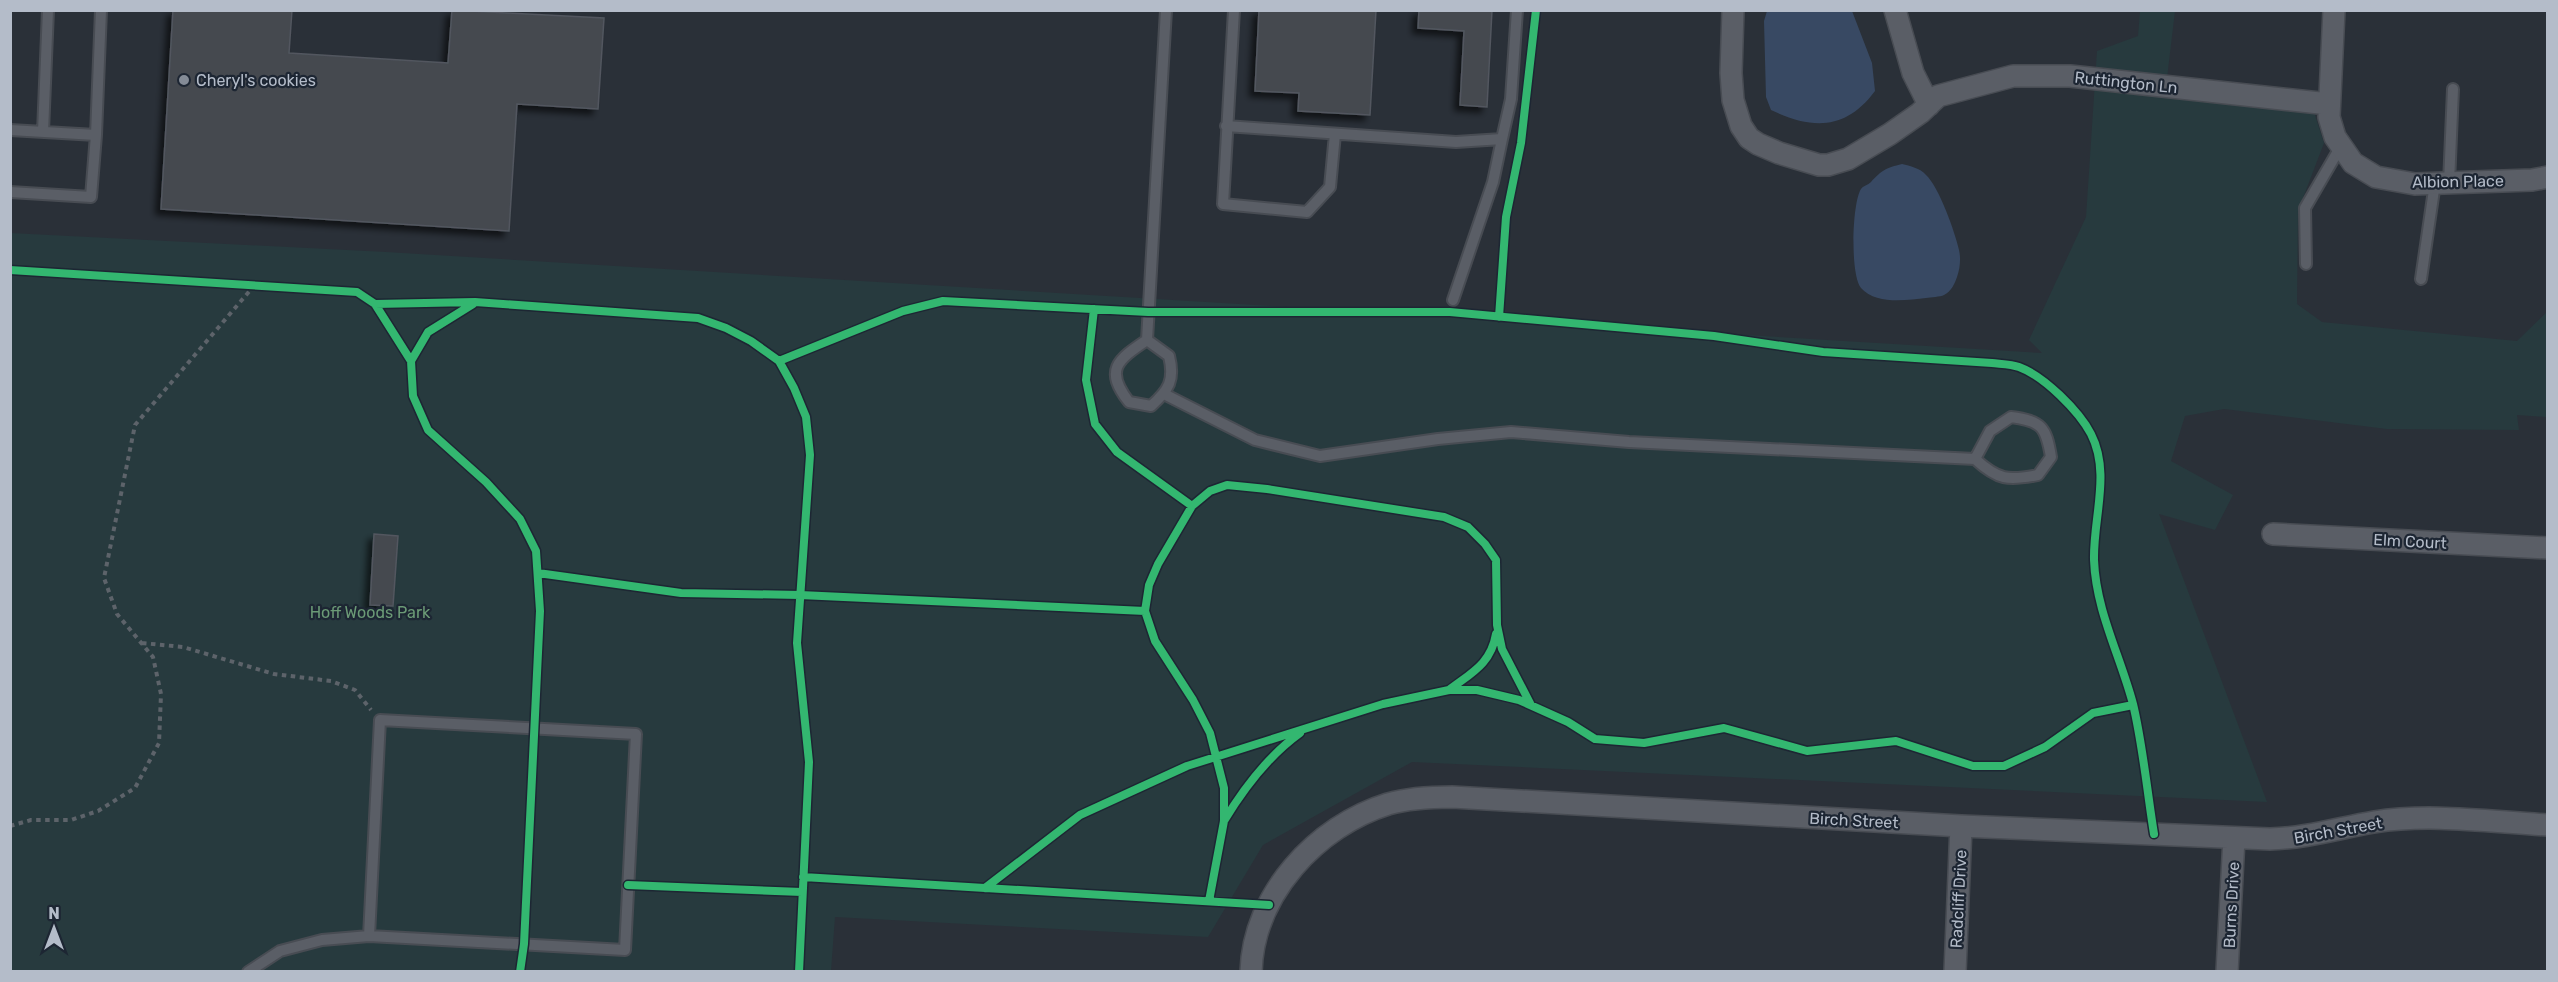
<svg xmlns="http://www.w3.org/2000/svg" width="2558" height="982" font-family="Rubik,sans-serif">
  <style>
    .green { fill: #273a3e }
    .water { fill: #384963 }
    .building { fill: #444950; stroke: #52575f; stroke-width: 1.5; filter: url(#shadow) }
    .lines { fill: none; stroke-linecap: round; stroke-linejoin: round }
    .service-casing { stroke: #484c53; stroke-width: 14 }
    .minor-casing { stroke: #484c53; stroke-width: 24 }
    .path { stroke: #5d636a; stroke-width: 4; stroke-dasharray: 4.5 4.5; stroke-linecap: butt }
    .service { stroke: #5a5e66; stroke-width: 10 }
    .minor { stroke: #5a5e66; stroke-width: 21 }
    .cycleway-casing { stroke: #1d2633; stroke-width: 11 }
    .cycleway { stroke: #33b770; stroke-width: 8 }
    .poi-dot { fill: #848b96; stroke: #1d2633; stroke-width: 2 }
    .labels { text-anchor: middle; stroke-width: 4.5; stroke-linejoin: round; paint-order: stroke }
    .poi-label { font-size: 16px; fill: #b4bcc9; stroke: #1d2633; text-anchor: start }
    .street-label { font-size: 16px; fill: #b4bcc9; stroke: #1d2633 }
    .park-label { font-size: 16px; fill: #6b9a76; stroke: #1d2633 }
  </style>
  <defs>
    <filter id="shadow"><feDropShadow dx="-5.5" dy="5.5" stdDeviation="3" flood-color="#0009"/></filter>
  </defs>
  <rect width="100%" height="100%" fill="#2a3038"/>
  <path class="green" d="M2140,11H2175L2165,95L2314,112L2324,143L2298,211L2297,304L2322,322L2517,341L2547,312V417L2517,415L2519,430L2387,429L2224,409L2185,416L2171,461L2233,495L2215,530L2159,514L2267,802L1412,762L1263,845L1208,937L835,917L831,971H11L10,233L386,252L2042,353L2029,340L2086,217L2097,51L2138,36Z"/>
  <path class="water" d="M1767,11H1852L1872,63L1875,91C1846,130 1813,130 1771,110L1766,97L1764,21Z
    M1902,164C1910,166 1920,168 1926,175C1939,187 1955,232 1959,250C1961,258 1960,269 1957,277C1955,283 1951,292 1944,295C1940,297 1931,297 1926,298C1907,300 1876,305 1861,288C1850,275 1852,203 1861,189C1863,186 1868,185 1871,182C1882,170 1886,168 1902,164Z"/>
  <path class="building" d="M173,10H292L289,53L448,63L452,10L604,18L598,109L517,104L509,231L161,209Z
    M1259,10H1376L1370,115L1298,111L1299,93L1255,91Z
    M1419,10H1492L1487,107L1460,105L1464,31L1418,28Z
    M374,534L398,536L393,606L370,605Z"/>
  <g class="lines">
    <defs>
      <path id="service" d="M1234,10L1223,204L1307,212L1330,187L1335,134
        M1226,126L1456,142L1502,139L1511,99L1517,10
        M10,130L96,135L101,10
        M43,132L48,10
        M2449,183L2453,89
        M10,192L91,197L96,135
        M2306,264L2305,208L2341,146
        M2421,279L2435,183
        M1453,300L1493,182L1502,139
        M1147,340L1166,10
        M1147,340L1169,356C1175,380 1169,390 1151,406L1129,402C1104,370 1117,360 1147,340Z
        M1164,394L1255,440L1320,456L1438,439L1511,432L1629,442L1975,459C1998,480 2008,481 2038,475L2051,457C2046,427 2042,421 2011,417L1990,431L1975,459
        M248,972L280,951L322,940L369,936L625,950L636,734L380,720L369,936"/>
      <path id="minor" d="M1733,10L1731,73L1733,100L1741,126L1749,138L1758,144L1779,153L1819,165H1828L1848,159L1890,134L1920,113L1938,96L2013,76H2070L2329,104
        M1895,10L1913,73L1929,105
        M2334,10L2329,117L2335,137L2353,163L2376,177L2415,184L2532,180L2548,177
        M2273,534L2548,548
        M1251,972C1253,894 1317,826 1388,804C1409,798 1431,797 1452,797L1961,826L2270,839C2306,838 2339,828 2374,822C2431,813 2491,822 2548,825
        M1955,972L1961,826
        M2227,972L2234,838"/>
    </defs>
    <use href="#service" class="service-casing"/>
    <use href="#minor" class="minor-casing"/>
    <path class="path" d="M142,643L183,647L274,674L331,681L355,690L371,710
      M10,826L31,820H71L98,811L135,788L159,743L161,694L153,657L117,614L104,578L135,425L253,287"/>
    <use href="#service" class="service"/>
    <use href="#minor" class="minor"/>
    <defs>
      <path id="cycleway" d="M10,270L357,292L375,304L411,361
        M375,304L475,302L698,318L726,328L751,341L779,361L794,388L806,417L810,455L797,643L809,762L799,972
        M473,304L428,332L411,361L413,396L428,430L486,482L520,519L536,551L540,611L524,944L520,972
        M1094,309L1086,380L1095,424L1117,452L1192,506
        M1499,317L1506,217L1521,143L1536,10
        M779,361L903,311L943,301L1148,312H1450L1714,336L1823,352L1992,363C2000,364 2011,364 2019,367C2044,376 2079,411 2091,434C2111,473 2093,518 2094,560C2096,611 2120,655 2133,704C2143,746 2147,791 2154,834
        M538,573L681,593L800,595L1145,611
        M1449,690C1471,673 1491,664 1496,634
        M1224,821C1244,788 1268,756 1300,733
        M803,877L1269,905
        M628,885L802,892
        M985,888L1080,815L1187,766L1383,704L1449,690H1477L1519,700L1568,722L1595,739L1644,743L1724,728L1807,751L1896,741L1973,766H2004L2045,747L2093,713L2133,705
        M1209,901L1224,821V788L1210,733L1193,700L1155,641L1145,611L1149,585L1158,564L1192,506L1210,491L1227,485L1267,489L1444,517L1468,527L1485,544L1496,560L1497,625L1502,649L1531,705"/>
    </defs>
    <use href="#cycleway" class="cycleway-casing"/>
    <use href="#cycleway" class="cycleway"/>
  </g>
  <circle class="poi-dot" cx="184" cy="80" r="6"/>
  <g class="labels">
    <g class="poi-label">
      <text x="196" y="86">Cheryl's cookies</text>
    </g>
    <g class="street-label">
      <text transform="translate(2126 82) rotate(6)" y="6">Ruttington Ln</text>
      <text transform="translate(2458 181) rotate(-1)" y="6">Albion Place</text>
      <text transform="translate(2410 541) rotate(3)" y="6">Elm Court</text>
      <text transform="translate(1854 820) rotate(3)" y="6">Birch Street</text>
      <text transform="translate(2338 830) rotate(-10)" y="6">Birch Street</text>
      <text transform="translate(1958 899) rotate(-87)" y="6">Radcliff Drive</text>
      <text transform="translate(2231 905) rotate(-87)" y="6">Burns Drive</text>
    </g>
    <g class="park-label">
      <text x="370" y="618">Hoff Woods Park</text>
    </g>
  </g>
  <rect width="2558" height="982" fill="none" stroke="#b4bcc9" stroke-width="24"/>
  <g transform="translate(54 928)" stroke="#1d2633" stroke-width="4.5" paint-order="stroke">
  <path d="M0-4.5L10 22L0 15L-10 22Z" fill="#b4bcc9"/>
  <text y="-9" font-size="16" font-weight="bold" text-anchor="middle" fill="#b4bcc9">N</text>
  </g>
</svg>
